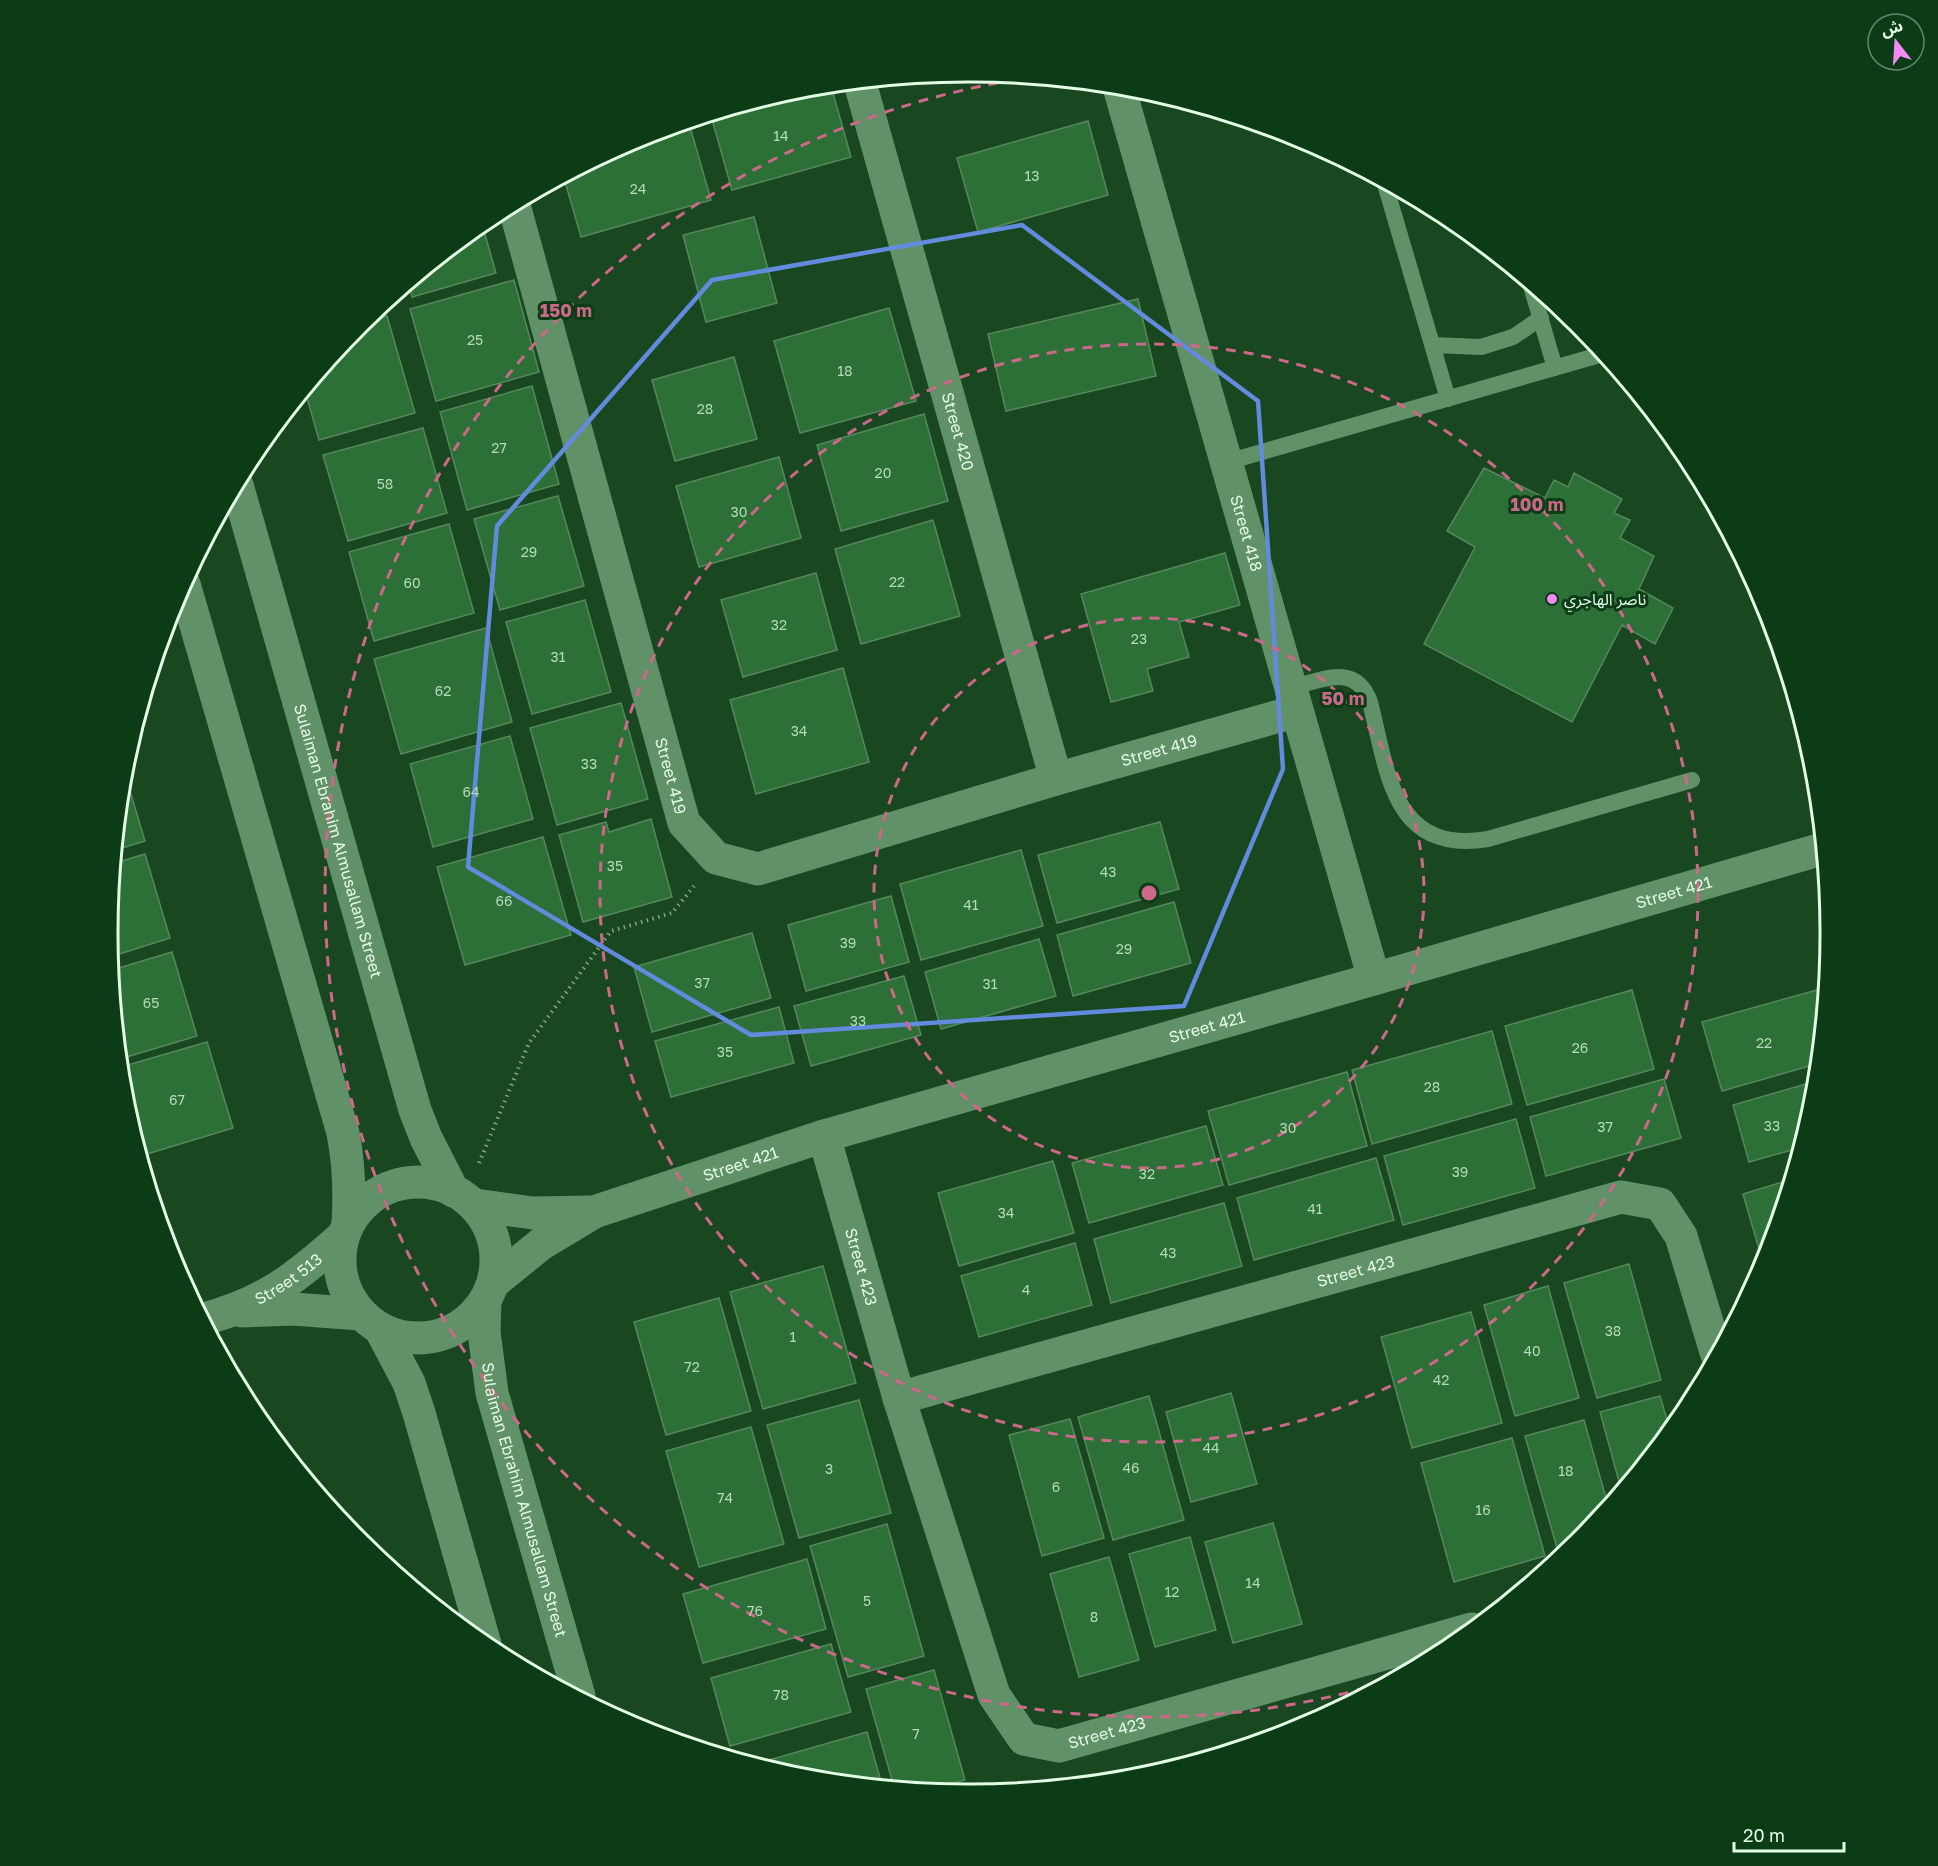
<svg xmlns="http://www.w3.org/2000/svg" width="1938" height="1866" font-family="'Golos Text','Noto Sans Arabic',sans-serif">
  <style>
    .building { fill: #2c6f37; stroke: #57875c; stroke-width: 1.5 }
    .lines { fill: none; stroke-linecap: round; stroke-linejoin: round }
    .path { stroke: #80a485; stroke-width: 4; stroke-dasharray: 1.5 4.5; stroke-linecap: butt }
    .service { stroke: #619166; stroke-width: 16 }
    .minor { stroke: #619166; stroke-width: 33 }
    .tertiary { stroke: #619166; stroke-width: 33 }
    .marked { fill: none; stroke: #628bdd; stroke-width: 4.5; stroke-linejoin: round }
    .ring { fill: none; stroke: #ce688b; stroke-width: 3; stroke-dasharray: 10 8 }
    .poi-dot { fill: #f28af3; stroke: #0b3c16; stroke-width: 2 }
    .labels { text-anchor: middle; stroke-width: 6; stroke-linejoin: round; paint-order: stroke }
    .number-label { font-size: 14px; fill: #b5d9ba }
    .street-label { font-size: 16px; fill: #e3fce5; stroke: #0b3c16 }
    .poi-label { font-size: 16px; fill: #e3fce5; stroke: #0b3c16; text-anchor: start }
    .rim { fill: none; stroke: #e3fce5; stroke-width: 3 }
    .centre { fill: #ce688b; stroke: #0b3c16; stroke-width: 3 }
    .ring-label { font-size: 18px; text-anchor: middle; font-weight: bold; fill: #ce688b; stroke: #0b3c16; stroke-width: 6; stroke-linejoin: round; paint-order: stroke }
  </style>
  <rect width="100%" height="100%" fill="#184720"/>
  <path class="building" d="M831,86L851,157L732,190L711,116L801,88Z
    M1088,121L1108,195L978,232L957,158Z
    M689,123L711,200L581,237L564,178L640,137Z
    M754,217L777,303L706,322L683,235Z
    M482,224L496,273L412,297L409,284Z
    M514,280L539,372L436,401L410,309Z
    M1138,299L1156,376L1006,411L988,334Z
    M889,308L916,401L800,433L774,341Z
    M387,316L415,413L319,440L305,391L360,324Z
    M734,357L757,439L675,461L652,380Z
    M532,386L559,484L467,510L440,412Z
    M924,414L948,501L841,531L817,445Z
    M423,428L447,513L348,541L323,455Z
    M779,457L801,538L699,567L676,486Z
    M1484,468L1545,498L1554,480L1568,487L1574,473L1622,499L1614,513L1630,520L1620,538L1654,556L1639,589L1673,608L1655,644L1622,625L1572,722L1424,644L1475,547L1447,531Z
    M558,496L584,586L500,610L474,519Z
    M933,520L960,616L861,644L835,549Z
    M449,524L474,613L374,641L349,552Z
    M1225,553L1240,605L1179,622L1189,657L1147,669L1153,691L1111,702L1081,594Z
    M816,573L837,650L743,677L721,600Z
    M585,600L611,692L532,714L506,622Z
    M486,628L512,722L401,754L374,659Z
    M843,668L869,762L756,794L730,700Z
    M621,703L648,799L557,825L530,728Z
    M510,736L533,819L433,847L410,764Z
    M124,771L145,841L116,850Z
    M651,819L672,897L583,922L559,835L606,822L609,832Z
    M1160,822L1179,889L1057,923L1038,855Z
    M543,837L571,935L465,965L437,867Z
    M1021,850L1043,926L921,960L900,884Z
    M145,854L170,938L110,957L108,933L115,863Z
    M891,896L909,962L806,991L788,925Z
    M1174,902L1191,963L1073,996L1057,935Z
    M752,933L771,998L652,1032L634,967Z
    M1039,939L1056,996L941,1029L925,972Z
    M172,952L197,1036L120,1059L112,970Z
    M904,976L921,1035L811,1066L794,1006Z
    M1824,988L1817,1064L1722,1091L1702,1022Z
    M1632,990L1654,1069L1527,1105L1505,1026Z
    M779,1007L794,1063L671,1097L655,1041Z
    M1492,1031L1512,1104L1372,1144L1352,1070Z
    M207,1042L233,1128L147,1154L121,1067Z
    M1347,1072L1367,1146L1229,1185L1208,1111Z
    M1664,1079L1681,1138L1546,1176L1530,1117Z
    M1813,1082L1815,1089L1813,1101L1799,1148L1749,1162L1733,1105Z
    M1516,1119L1535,1188L1403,1225L1384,1156Z
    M1206,1126L1223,1185L1089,1223L1072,1163Z
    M1376,1158L1394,1220L1254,1260L1237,1198Z
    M1053,1161L1074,1233L959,1266L938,1193Z
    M1789,1180L1764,1263H1763L1743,1194Z
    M1224,1203L1242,1266L1111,1303L1094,1239Z
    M1075,1243L1092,1305L979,1337L961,1276Z
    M1629,1264L1661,1380L1597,1398L1564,1283Z
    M823,1266L856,1383L763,1409L730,1292Z
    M1548,1286L1579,1398L1515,1416L1484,1305Z
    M719,1298L751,1411L666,1435L634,1322Z
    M1471,1312L1502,1423L1412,1448L1381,1337Z
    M1231,1393L1257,1484L1191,1502L1166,1412Z
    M1149,1396L1184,1520L1113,1540L1078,1417Z
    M1660,1396L1670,1430L1621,1489L1600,1412Z
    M859,1400L891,1513L799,1538L767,1425Z
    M1070,1419L1104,1538L1042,1556L1009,1435Z
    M1584,1420L1608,1505L1578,1542L1559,1555L1525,1436Z
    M751,1427L784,1544L699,1567L666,1451Z
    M1512,1438L1545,1556L1454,1582L1421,1463Z
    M1273,1523L1302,1624L1233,1643L1205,1542Z
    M887,1524L924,1656L848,1677L810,1546Z
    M1190,1537L1216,1630L1155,1647L1129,1554Z
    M1109,1557L1139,1660L1079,1677L1050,1574Z
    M807,1559L826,1629L703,1663L683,1594Z
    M831,1644L851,1712L730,1746L711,1678Z
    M934,1670L965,1780L928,1790L894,1787L866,1689Z
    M867,1732L882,1785L801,1777L755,1764Z"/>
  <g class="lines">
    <path class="path" d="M479,1163L529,1043L611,931L672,913L694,886"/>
    <path class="service" d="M1385,184L1448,399
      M1531,286L1555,368
      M1433,345L1481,347L1513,337L1541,318
      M1227,462L1603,354
      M1291,688C1321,680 1356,662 1370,702C1388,772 1392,855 1488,839L1692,780"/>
    <g class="minor">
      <path id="s1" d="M860,83L1056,779"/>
      <path id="s2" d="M1119,87L1374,979"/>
      <path id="s3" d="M514,205L684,823L716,858L758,869L1056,779L1297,711"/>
      <path id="s4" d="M824,1136L899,1398L994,1695L1024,1739L1059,1746L1472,1629"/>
      <path d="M475,1205L533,1213L589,1212"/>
      <path id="s5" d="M493,1283L541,1244L594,1212L824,1136L1374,979L1822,849"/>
      <path d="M242,1311L293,1309L360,1314"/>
      <path id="s6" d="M204,1319C266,1302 296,1278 343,1236"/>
      <path id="s7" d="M899,1398L1621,1197L1660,1204L1681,1236L1716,1352"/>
    </g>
    <g class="tertiary">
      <path id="s8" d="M237,485L415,1110L426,1138L453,1191"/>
      <path d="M184,584L343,1133C349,1164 350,1192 348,1223"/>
      <circle cx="418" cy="1260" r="78"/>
      <path id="s9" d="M485,1301L484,1332L492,1393L579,1696"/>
      <path d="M381,1330L409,1383L419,1413L485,1644"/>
    </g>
  </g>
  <path class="marked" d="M1022,225L1258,401L1283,769L1184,1006L751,1035L468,867L497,526L712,280Z"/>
  <g class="ring">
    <circle cx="1149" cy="893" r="275"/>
    <circle cx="1149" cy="893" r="549"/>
    <path d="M1383 1683A824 824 0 1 1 1027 78"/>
  </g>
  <circle class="poi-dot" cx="1552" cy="599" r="6"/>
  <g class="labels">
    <g class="number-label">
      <text x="781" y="141">14</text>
      <text x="1032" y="181">13</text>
      <text x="638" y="194">24</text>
      <text x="475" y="345">25</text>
      <text x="845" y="376">18</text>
      <text x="705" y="414">28</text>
      <text x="499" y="453">27</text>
      <text x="883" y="478">20</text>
      <text x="385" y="489">58</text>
      <text x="739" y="517">30</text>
      <text x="529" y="557">29</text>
      <text x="897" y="587">22</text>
      <text x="412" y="588">60</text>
      <text x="779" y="630">32</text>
      <text x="1139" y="644">23</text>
      <text x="558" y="662">31</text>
      <text x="443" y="696">62</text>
      <text x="799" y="736">34</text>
      <text x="589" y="769">33</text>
      <text x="471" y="797">64</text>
      <text x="615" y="871">35</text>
      <text x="1108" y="877">43</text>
      <text x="504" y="906">66</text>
      <text x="971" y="910">41</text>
      <text x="848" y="948">39</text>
      <text x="1124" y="954">29</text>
      <text x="702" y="988">37</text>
      <text x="990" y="989">31</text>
      <text x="151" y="1008">65</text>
      <text x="858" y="1026">33</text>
      <text x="1764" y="1048">22</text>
      <text x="1580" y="1053">26</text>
      <text x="725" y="1057">35</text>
      <text x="1432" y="1092">28</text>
      <text x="177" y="1105">67</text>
      <text x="1772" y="1131">33</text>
      <text x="1605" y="1132">37</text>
      <text x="1288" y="1133">30</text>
      <text x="1460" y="1177">39</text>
      <text x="1147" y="1179">32</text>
      <text x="1315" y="1214">41</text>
      <text x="1006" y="1218">34</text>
      <text x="1168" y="1258">43</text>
      <text x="1026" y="1295">4</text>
      <text x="1613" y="1336">38</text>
      <text x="793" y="1342">1</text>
      <text x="1532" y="1356">40</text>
      <text x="692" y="1372">72</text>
      <text x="1441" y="1385">42</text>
      <text x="1211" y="1453">44</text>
      <text x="1131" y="1473">46</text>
      <text x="829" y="1474">3</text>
      <text x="1566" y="1476">18</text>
      <text x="1056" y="1492">6</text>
      <text x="725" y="1503">74</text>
      <text x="1483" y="1515">16</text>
      <text x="1253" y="1588">14</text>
      <text x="1172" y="1597">12</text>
      <text x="867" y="1606">5</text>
      <text x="755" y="1616">76</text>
      <text x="1094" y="1622">8</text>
      <text x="781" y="1700">78</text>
      <text x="916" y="1739">7</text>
    </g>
    <g class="street-label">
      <text dy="6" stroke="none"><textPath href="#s1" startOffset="362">Street 420</textPath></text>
      <text dy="6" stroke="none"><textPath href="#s2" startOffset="464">Street 418</textPath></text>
      <text dy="6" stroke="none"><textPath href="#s3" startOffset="1150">Street 419</textPath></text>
      <text dy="6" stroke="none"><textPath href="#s3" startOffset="592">Street 419</textPath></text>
      <text dy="6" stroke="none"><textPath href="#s8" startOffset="370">Sulaiman Ebrahim Almusallam Street</textPath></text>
      <text dy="6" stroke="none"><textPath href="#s5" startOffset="1250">Street 421</textPath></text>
      <text dy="6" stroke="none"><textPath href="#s5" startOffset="764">Street 421</textPath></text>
      <text dy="6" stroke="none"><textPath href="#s5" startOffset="278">Street 421</textPath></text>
      <text dy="6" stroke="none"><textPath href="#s4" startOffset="136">Street 423</textPath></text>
      <text dy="6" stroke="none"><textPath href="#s7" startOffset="474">Street 423</textPath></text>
      <text dy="6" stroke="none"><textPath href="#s6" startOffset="94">Street 513</textPath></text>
      <text dy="6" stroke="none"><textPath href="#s9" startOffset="204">Sulaiman Ebrahim Almusallam Street</textPath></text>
      <text dy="6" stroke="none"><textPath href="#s4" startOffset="723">Street 423</textPath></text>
    </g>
    <g class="poi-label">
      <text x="1564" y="605">ناصر الهاجري</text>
    </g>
  </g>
  <path d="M0 0H1938V1866H0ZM968 82H970A850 850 0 0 1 1820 932V934A850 850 0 0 1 970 1784H968A850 850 0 0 1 118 934V932A850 850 0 0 1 968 82Z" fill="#0b3c16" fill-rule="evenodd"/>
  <path class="rim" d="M968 82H970A850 850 0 0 1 1820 932V934A850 850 0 0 1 970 1784H968A850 850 0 0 1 118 934V932A850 850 0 0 1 968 82Z"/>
  <circle cx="1149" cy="893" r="9" class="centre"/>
  <g class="ring-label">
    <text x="566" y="317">150 m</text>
    <text x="1537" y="511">100 m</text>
    <text x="1343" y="705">50 m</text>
  </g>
  <g transform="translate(1896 42) rotate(343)"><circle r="28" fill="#0b3c16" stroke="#618969" stroke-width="1.5"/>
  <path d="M0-4.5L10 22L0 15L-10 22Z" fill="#f28af3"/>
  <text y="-9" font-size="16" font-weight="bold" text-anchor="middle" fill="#e3fce5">ش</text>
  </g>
  <path d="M1734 1842v9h110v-9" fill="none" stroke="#e3fce5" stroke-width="3"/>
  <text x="1743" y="1842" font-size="18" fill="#e3fce5" stroke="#0b3c16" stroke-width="4.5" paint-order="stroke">20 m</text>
</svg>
